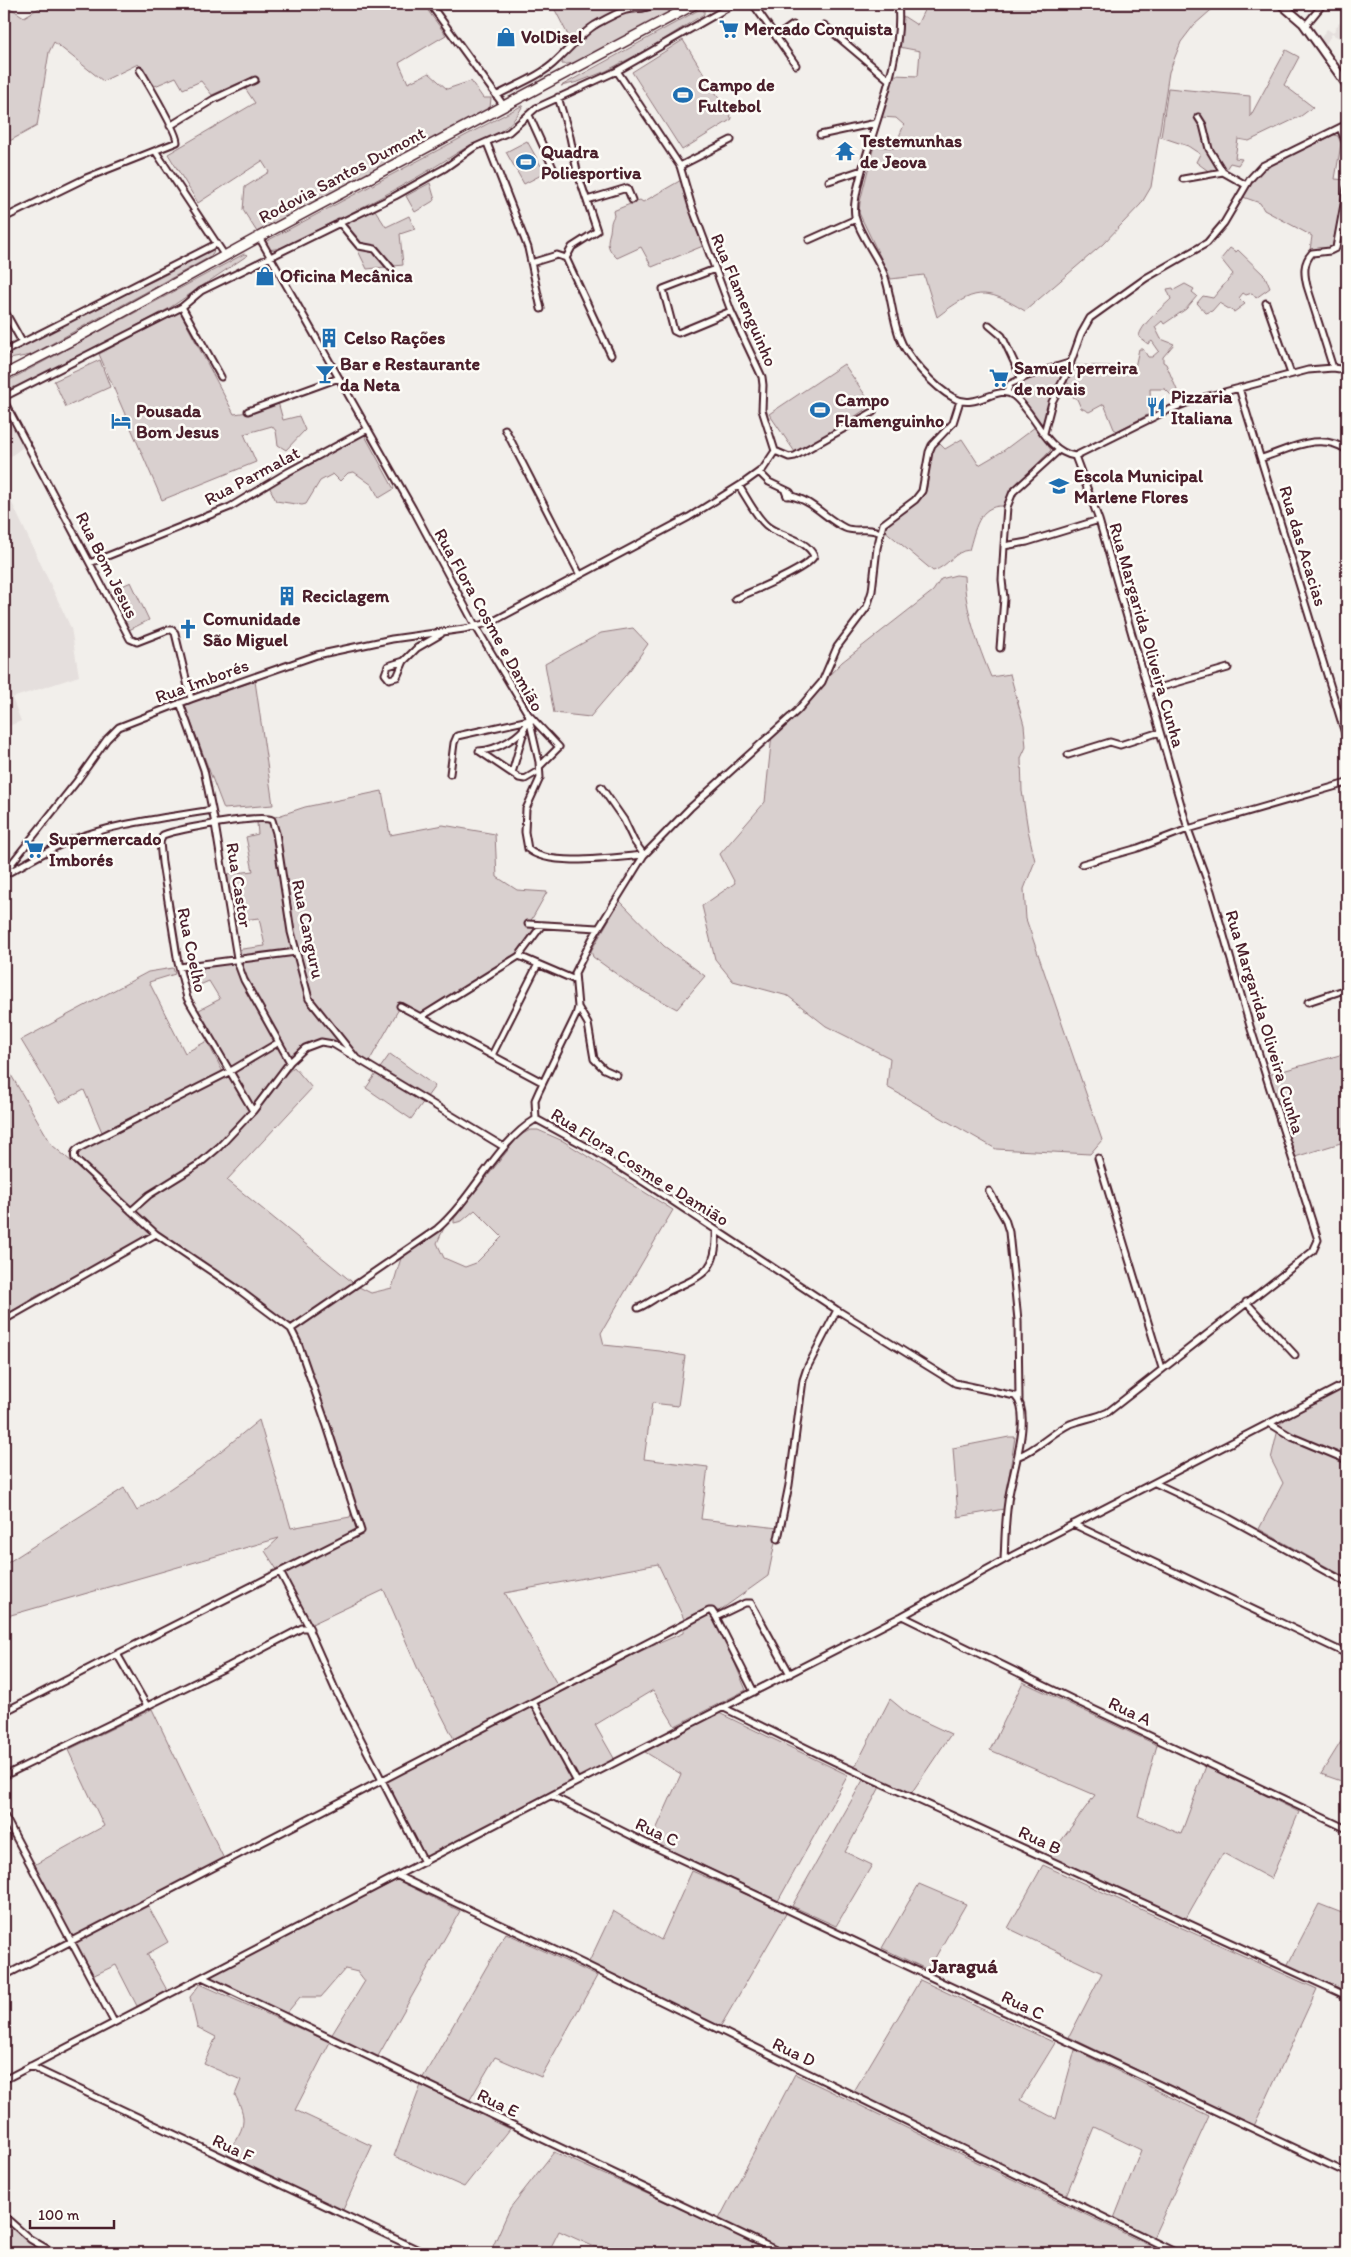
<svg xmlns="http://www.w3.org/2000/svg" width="1351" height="2257" font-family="Itim,sans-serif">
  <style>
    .built { fill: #e5dfdd }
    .green { fill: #d9d0cf; stroke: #92787d }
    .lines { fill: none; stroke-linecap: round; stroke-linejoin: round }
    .street-casing { stroke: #4a1f2b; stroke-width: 9 }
    .secondary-casing { stroke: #4a1f2b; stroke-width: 11 }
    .highway-casing { stroke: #4a1f2b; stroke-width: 12 }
    .street { stroke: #fdfcf7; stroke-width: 5 }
    .secondary { stroke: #fdfcf7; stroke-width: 7 }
    .highway { stroke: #fdfcf7; stroke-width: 9 }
    .labels { text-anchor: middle; stroke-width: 5; stroke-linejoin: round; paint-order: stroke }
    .poi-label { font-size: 18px; font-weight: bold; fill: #4a1f2b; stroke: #fdfcf7; text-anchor: start }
    .street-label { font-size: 18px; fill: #4a1f2b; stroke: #fdfcf7 }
    .quarter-label { font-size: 20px; font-weight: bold; fill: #4a1f2b; stroke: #fdfcf7 }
  </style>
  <rect width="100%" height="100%" fill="#f2efeb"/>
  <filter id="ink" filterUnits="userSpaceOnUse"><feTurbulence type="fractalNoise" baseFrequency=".02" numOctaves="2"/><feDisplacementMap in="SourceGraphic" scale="10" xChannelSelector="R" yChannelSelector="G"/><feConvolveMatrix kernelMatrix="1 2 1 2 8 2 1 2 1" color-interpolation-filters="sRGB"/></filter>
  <g filter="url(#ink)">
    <path class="built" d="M1339,23L1346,27L1339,38L1332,34L1325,45L1319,41L1327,29L1333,33Z
      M4,406L26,445L4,461Z
      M4,486L71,628L79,676L12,698L21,721L4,728Z"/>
    <path class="green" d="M4,4L24,17L46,4H423L446,35L399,63L408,83L429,73L447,89L471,81L483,98H491L490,108L257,232L243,210L245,187L269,172L262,161L198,203L168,154L255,103L241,82L212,95L201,81L183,89L176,77L155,86L138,64L103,81L54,42L49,52L37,126L4,144Z
      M552,4H636L638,7C621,7 595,19 582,31C578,35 576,40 572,43Z
      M659,4H687C666,15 580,69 562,64L563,57L593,30L623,14L644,12Z
      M927,4H1040L1042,11L1056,4H1218L1194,25L1181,42L1169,72L1151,187L1141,204L1103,244L1025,311C984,286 974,289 937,317L924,275L891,279L859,213L860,202L874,146L894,148L904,125L896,118L881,117L894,75L918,76L920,51L899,47L903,16L917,25Z
      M704,7V14L655,45L606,71L578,82L561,86Z
      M683,40L732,119L682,150L632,72Z
      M1286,50L1299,57L1284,85L1313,107L1301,116L1249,141L1238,139L1235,158L1242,159L1238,165L1230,163L1224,172L1211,173L1196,162L1200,154L1188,146L1161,137L1168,88L1250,96V117Z
      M523,105C508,137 483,136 457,153C401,189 341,218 281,248L268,250L263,243Z
      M1334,135L1338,136L1341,144L1335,179L1346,180L1332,248L1310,250L1312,236L1264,210L1260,203L1243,197L1253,179L1267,166Z
      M527,141L545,173L524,184L506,152Z
      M683,179L693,222L703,246L652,267L641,247L617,258C608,249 606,245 610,232C611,226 610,222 614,216L613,211L640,200L643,202Z
      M430,183L435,200L415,212L406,196Z
      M375,210L386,227L409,216L415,229L400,234L403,265L367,269L345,224Z
      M1230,248L1236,252L1238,250L1265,276L1270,288L1256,298L1252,293L1246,295L1243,293L1239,298L1245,304L1234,312L1219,303L1212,311L1206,313L1197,303L1203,296L1213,298L1233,274L1221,259Z
      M212,249L214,251L210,257L31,355L4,360V354C54,328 103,303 155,280C175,271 192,258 212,249Z
      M244,254L248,255L168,309L37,379L17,387L4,389V383Z
      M1185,284L1194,289L1192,292L1197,296L1186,309L1164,324L1162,321L1155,327L1161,339L1174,344L1163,357V362L1166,364L1177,390L1175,394L1171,395L1165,389H1150L1151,413L1117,431L1114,429L1104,404L1089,412L1081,408L1077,399L1073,397L1066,378L1073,365L1135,367L1139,349H1143L1148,357H1152L1159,351L1152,341L1148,344L1139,337C1140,325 1162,308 1171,299L1167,289L1173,288L1174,290Z
      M180,312L234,414L249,412L278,402L283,420L299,416L305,430L286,450L278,445L276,431L272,426L244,434L256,462L162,500L99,354Z
      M100,360L110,387L66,407L54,381Z
      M844,364L872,405L797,455L769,414Z
      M1060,371L1063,373L1054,392L1043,425L1018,393L1017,386L1020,382Z
      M1035,427L1051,450C1034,468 1014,484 1003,506C978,505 975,531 969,550C954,551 949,566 933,571L883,529C893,518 922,504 926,491C931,475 926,455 938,442L945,449L962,439L979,465L1003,451Z
      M364,434L394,489L379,498L372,485L354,472L348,473L340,481L333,474L320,481L306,504L302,505L276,501L269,486Z
      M956,575L964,576C965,609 978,646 991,677L1010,674L1024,725L1026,747L1021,758L1022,791L1028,830L1035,861L1024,889L1026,919L1102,1140L1090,1154L996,1149L887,1087L890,1058L826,1026L788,996L733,981L715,959L702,906L735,883L720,854L765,802L772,734L842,662L933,591L941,579Z
      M131,582L149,620L127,631L109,592Z
      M633,628L648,644L630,670L590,717L554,713L545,664L601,633Z
      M255,681L273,805L224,809L184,704Z
      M382,791L390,835L443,825L495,834L497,877L517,890L547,892L529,924L542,925L518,957L421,1017L400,1007L367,1065C354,1057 337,1042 322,1042C297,1042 266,1088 251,1107L230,1070L199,1010L220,999L209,981L186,991L179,967L236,960L235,950L265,946L259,918L234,921L227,874L253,871L246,837L258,834L257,823L305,807Z
      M620,901L664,946L705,976L677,1009L633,986L593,957L591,951Z
      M173,968L175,974L149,982L185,1053L207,1041L223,1072L102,1132L84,1090L59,1103L21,1040L148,972Z
      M1347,1053V1141L1295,1157L1268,1075Z
      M390,1054L435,1086L411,1119L366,1088Z
      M4,1063L52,1145L147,1226L136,1213L135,1209L131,1211L75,1159L74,1153L229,1072L253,1111L208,1157L141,1203C187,1177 222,1150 257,1111C270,1096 279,1078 294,1067L312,1088L227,1180L357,1286L371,1293L392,1288L401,1258L444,1228L437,1243L444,1258L465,1267L476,1263L502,1237L475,1210L462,1221L454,1223V1219L519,1136L530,1130H538L563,1141L673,1210L601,1333L604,1345L660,1351L685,1356L678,1406L652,1403L644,1459L708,1467L701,1519L778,1528L768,1576L719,1611L712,1608L746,1690L675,1726L653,1690L595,1725L615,1760L424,1858L383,1783L641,1651L683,1633L684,1619L658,1564L505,1593L558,1686L455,1741L417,1667L384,1590L312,1624L265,1551L279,1538L4,1617V1565L124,1488L137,1511L199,1469L259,1420L291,1528L350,1517L354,1505L294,1331L156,1234L31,1299L4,1317Z
      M1347,1386V1578L1259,1529L1283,1483L1271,1459L1279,1425L1289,1416Z
      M1009,1437H1015L1004,1509L958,1517L953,1448Z
      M1023,1682L1157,1745L1138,1816L1181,1834L1206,1766L1299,1812L1271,1879L1223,1853L1185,1920L1049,1857L1095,1795L990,1750Z
      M890,1699L908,1714L951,1734L910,1795L854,1769Z
      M152,1709L224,1859L145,1901L168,1942L147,1954L168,1992L137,2006L116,1965L90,1977L34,1865L104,1826L68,1750Z
      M719,1713L848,1775L778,1901L651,1841L681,1774L645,1752Z
      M1342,1740L1347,1742V1783L1321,1774Z
      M863,1780L880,1787L845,1852L872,1865L836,1926L792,1906Z
      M1043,1865L1317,1989L1254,2126L1069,2037L1102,1973L1008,1928Z
      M692,1871L787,1912L719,2029L588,1964L613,1911L661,1940Z
      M397,1880L460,1911L377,2058L331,2036L365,1981L358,1972L345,1969L321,1997H300L286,2014L208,1977Z
      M919,1884L966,1904L928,1970L882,1948Z
      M1319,1904L1347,1915V1994L1287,1966Z
      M506,1933L597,1976L541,2077L495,2057L468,2103L421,2081Z
      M920,1980L1055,2043L1020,2100L1056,2119L1075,2050L1209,2116L1152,2240L1113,2221L1141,2150L1094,2127L1065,2198L853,2093Z
      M200,1984L330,2042L295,2110L372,2146L342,2212L224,2157C241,2132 251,2124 235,2095L241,2080L204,2064L216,2037L197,2027L190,1997Z
      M795,2074L1165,2253H790L718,2221Z
      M421,2085L510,2129L464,2187L394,2156Z
      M554,2152L779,2253H608L559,2231L548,2253H490L510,2208Z
      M4,2220L47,2253H4Z"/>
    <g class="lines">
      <defs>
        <path id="street" d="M430,4L504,106
          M753,4L796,65
          M898,4C904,58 873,125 860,178C857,190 853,204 855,216C860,236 876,254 884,274C891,294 892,316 899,336C906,357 935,388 954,398C977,411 997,383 1014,396C1035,413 1046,452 1075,456L1166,411L1194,400L1308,370L1333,368L1347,370
          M824,25L888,79
          M1305,26L1323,4
          M776,37L793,25
          M496,96C515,85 540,77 556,61C567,51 582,33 595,25C604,20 616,13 626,10C639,7 641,11 655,4
          M558,97L570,137L577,171L597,231L572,247L566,258
          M529,115L554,170
          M1198,117L1203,125L1209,149L1223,172L1246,185
          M170,126L214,99L255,80
          M1340,128L1347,145
          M820,135L876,123
          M487,143L528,248L541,309
          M156,152L225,256
          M680,166L731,140
          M1183,179L1223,172
          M829,181L862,170
          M587,200L627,188L632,200
          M4,218L86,178L177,142C177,131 147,82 140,70
          M339,222L359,246L375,249L391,268
          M259,237L413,509L476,627L528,714L539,762L540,778L526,809L525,832L528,849C549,868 617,857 644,855L592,939L575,973L578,1007L576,1015L539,1091L535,1100L536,1119L591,1149L645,1183L837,1310L955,1383L1015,1396C1034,1415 1010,1478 1008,1502C1005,1521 1005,1541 1004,1560
          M809,240L856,219
          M531,263L557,255L566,258L611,355
          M715,269L663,289L674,331L678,333L731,311
          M1266,303L1291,374
          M182,307L221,377
          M4,310L22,342
          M989,325L1002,336L1022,379
          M4,352L216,244
          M1333,368L1307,286C1304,273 1303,263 1312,253L1330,251L1336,248L1347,188
          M1239,388L1347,740
          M1007,392L1010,384L1030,375L1069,363
          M4,397L182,307L201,291L395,196L445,168L473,148L509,132L536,108L617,71L734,4
          M4,401L130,639L137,642L168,630H172L175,633L191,699
          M248,411L339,378
          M505,429L580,575
          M1044,433L1052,402L1067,373L1081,334L1090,318L1146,278L1207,243L1224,223L1250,179L1262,166L1347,124
          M1059,450L1013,492L1007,507L1004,546L1027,542L1099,520
          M775,451L789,457L795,456L873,412
          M1262,458C1290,449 1320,431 1347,450
          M759,472L769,482L790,492L792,495L787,496L785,491
          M791,496C812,500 826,519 845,528C856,533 869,526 880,533
          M90,563L230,507L288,472L368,429
          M735,599C750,592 808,569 814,556C805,537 779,537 766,525C755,515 747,498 739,486
          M1000,648L1004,598L1002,580L1004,546
          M404,661L388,666L385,674L389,679L397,677L404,661L417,648L441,634
          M1148,691L1228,668
          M180,703L204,770L215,824L238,964L244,980L290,1062
          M528,714L559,747L540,766
          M479,751L519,778L525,779L535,773
          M479,751C497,750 521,737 529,721
          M1068,755L1110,742L1120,745L1160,732
          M512,773L524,731
          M450,774L454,743L457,736L529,720
          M601,787L624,820L634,841L644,855L690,808L797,711L822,682L837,647L867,607L872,591L877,548L883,524L915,500L922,491L929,452L932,445L953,423L960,401
          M1082,864L1138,848L1188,829L1347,783
          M4,873L77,781L107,739L119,727L191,699L317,655L392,639L464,629L492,622L689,517L745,482L763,469L775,451L762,410L763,385L762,377L731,311L692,207L680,166L617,71
          M4,875C25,864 47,850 69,841C114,823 165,818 212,810
          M528,924L598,928
          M519,956L575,980
          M179,967L296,952
          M1308,1002L1347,989
          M400,1006L542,1082
          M578,1007L588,1024L594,1059L604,1069L617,1075
          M421,1017L519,956L542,925
          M492,1055L538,964
          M253,1111L187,998L178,963L162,863L160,842L163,835C179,829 260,814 272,820L276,833L291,932L309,999L356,1058
          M1098,1158L1162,1368
          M989,1191L1005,1219L1009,1232L1018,1320L1019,1400
          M131,1211L149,1195L199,1164L219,1147L253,1111L290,1062L305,1048L321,1042L333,1044L504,1147
          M1246,1302L1295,1355
          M638,1308C648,1304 656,1297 665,1293C699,1276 718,1275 716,1231
          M4,1320L156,1234
          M291,1329L437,1229C474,1197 496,1143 536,1119
          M1269,1423L1292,1437L1347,1460
          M1019,1456C1038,1449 1051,1433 1070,1424C1082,1419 1095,1418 1108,1412L1313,1251L1318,1240L1250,1026L1211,891L1188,829L1099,520L1075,456
          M1155,1483L1225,1516L1347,1583
          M1073,1524L1347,1654
          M778,1539L789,1485L803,1380L807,1368L837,1310
          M280,1572L310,1629
          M902,1616L1076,1701L1347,1829
          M716,1617L745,1603H751L790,1674
          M117,1654L361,1531L327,1426L298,1343L291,1329L239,1290L156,1234L75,1159C73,1152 76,1150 81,1147L229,1072L279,1042
          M533,1702L577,1782
          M722,1707L835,1762L1347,1996
          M4,1712L117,1654L147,1706
          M4,1776L229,1666L302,1628H308L335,1689L424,1862
          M552,1796L644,1842L1347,2173
          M4,1815L114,2022
          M398,1876L574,1959L1177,2253
          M4,1976L709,1611H712L716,1617L754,1692
          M202,1977L782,2253
          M30,2066L425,2253
          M4,2080L577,1782L902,1616L1004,1560L1347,1383
          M4,2216L30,2239L54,2253"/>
        <path id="secondary" d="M1281,4L1303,23L1347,85"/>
        <path id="highway" d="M4,375L76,338L259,237L695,4"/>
      </defs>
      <use href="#street" class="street-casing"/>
      <use href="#secondary" class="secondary-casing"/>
      <use href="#highway" class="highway-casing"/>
      <use href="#street" class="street"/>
      <use href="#secondary" class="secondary"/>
      <use href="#highway" class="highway"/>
    </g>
  </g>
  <defs>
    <symbol id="supermarket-bare" viewBox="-9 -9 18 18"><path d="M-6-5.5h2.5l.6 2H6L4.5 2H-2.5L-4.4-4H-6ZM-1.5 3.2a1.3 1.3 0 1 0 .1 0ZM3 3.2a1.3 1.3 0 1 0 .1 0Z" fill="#1f6fb2" stroke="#fdfcf7" stroke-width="2.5" paint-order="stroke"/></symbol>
    <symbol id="shop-bare" viewBox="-9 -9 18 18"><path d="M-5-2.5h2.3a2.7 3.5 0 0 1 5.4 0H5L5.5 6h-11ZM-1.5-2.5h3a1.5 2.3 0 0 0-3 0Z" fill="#1f6fb2" stroke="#fdfcf7" stroke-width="2.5" paint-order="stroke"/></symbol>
    <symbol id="stadium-bare" viewBox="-9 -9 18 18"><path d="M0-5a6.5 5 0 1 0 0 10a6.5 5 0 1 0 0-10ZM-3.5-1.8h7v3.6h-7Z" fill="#1f6fb2" stroke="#fdfcf7" stroke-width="2.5" paint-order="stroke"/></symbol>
    <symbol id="temple-bare" viewBox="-9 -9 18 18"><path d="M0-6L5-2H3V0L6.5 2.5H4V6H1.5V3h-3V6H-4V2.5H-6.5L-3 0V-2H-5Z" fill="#1f6fb2" stroke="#fdfcf7" stroke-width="2.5" paint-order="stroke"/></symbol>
    <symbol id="building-bare" viewBox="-9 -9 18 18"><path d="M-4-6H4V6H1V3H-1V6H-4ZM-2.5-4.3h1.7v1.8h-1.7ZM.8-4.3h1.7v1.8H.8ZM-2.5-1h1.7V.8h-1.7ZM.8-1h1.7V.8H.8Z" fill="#1f6fb2" stroke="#fdfcf7" stroke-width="2.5" paint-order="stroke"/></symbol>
    <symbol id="bar-bare" viewBox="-9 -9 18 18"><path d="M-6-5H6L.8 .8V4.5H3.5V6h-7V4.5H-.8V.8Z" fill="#1f6fb2" stroke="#fdfcf7" stroke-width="2.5" paint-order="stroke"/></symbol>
    <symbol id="restaurant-bare" viewBox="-9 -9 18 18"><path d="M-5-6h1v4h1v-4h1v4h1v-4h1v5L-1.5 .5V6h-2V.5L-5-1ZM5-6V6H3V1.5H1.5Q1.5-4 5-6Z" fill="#1f6fb2" stroke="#fdfcf7" stroke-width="2.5" paint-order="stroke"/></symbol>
    <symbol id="hotel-bare" viewBox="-9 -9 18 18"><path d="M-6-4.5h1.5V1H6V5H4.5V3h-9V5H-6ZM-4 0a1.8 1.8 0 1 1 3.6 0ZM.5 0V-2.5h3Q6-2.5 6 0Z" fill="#1f6fb2" stroke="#fdfcf7" stroke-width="2.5" paint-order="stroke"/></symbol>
    <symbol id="school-bare" viewBox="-9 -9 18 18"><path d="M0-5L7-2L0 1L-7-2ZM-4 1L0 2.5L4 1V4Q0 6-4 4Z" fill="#1f6fb2" stroke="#fdfcf7" stroke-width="2.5" paint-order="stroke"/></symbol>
    <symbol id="church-bare" viewBox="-9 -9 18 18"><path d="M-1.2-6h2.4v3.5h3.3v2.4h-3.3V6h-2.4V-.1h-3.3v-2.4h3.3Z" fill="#1f6fb2" stroke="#fdfcf7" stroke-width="2.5" paint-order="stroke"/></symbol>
  </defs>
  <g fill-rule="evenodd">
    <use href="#supermarket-bare" x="715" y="15" width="28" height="28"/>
    <use href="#shop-bare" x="492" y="23" width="28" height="28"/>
    <use href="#stadium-bare" x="669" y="81" width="28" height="28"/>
    <use href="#temple-bare" x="831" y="137" width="28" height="28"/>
    <use href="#stadium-bare" x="512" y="148" width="28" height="28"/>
    <use href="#shop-bare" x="251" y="262" width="28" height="28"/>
    <use href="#building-bare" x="315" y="324" width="28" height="28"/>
    <use href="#bar-bare" x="311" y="360" width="28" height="28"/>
    <use href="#supermarket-bare" x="985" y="364" width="28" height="28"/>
    <use href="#restaurant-bare" x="1142" y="393" width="28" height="28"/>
    <use href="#stadium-bare" x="806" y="396" width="28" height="28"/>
    <use href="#hotel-bare" x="107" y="407" width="28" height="28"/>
    <use href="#school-bare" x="1045" y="472" width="28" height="28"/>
    <use href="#building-bare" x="273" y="582" width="28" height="28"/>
    <use href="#church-bare" x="174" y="615" width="28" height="28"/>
    <use href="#supermarket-bare" x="20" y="835" width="28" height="28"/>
  </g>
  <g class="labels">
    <g class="poi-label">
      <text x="744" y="35">Mercado Conquista</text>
      <text x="521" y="43">VolDisel</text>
      <text x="698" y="91">Campo de<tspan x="698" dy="21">Fultebol</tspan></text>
      <text x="860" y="147">Testemunhas<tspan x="860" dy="21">de Jeova</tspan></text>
      <text x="541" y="158">Quadra<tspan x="541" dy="21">Poliesportiva</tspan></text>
      <text x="280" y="282">Oficina Mecânica</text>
      <text x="344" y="344">Celso Rações</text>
      <text x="340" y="370">Bar e Restaurante<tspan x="340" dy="21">da Neta</tspan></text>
      <text x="1014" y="374">Samuel perreira<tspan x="1014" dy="21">de novais</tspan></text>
      <text x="1171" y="403">Pizzaria<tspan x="1171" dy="21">Italiana</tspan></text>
      <text x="835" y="406">Campo<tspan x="835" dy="21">Flamenguinho</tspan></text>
      <text x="136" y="417">Pousada<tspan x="136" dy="21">Bom Jesus</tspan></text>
      <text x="1074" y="482">Escola Municipal<tspan x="1074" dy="21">Marlene Flores</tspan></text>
      <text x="302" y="602">Reciclagem</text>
      <text x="203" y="625">Comunidade<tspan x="203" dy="21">São Miguel</tspan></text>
      <text x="49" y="845">Supermercado<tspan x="49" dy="21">Imborés</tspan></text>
    </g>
    <g class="street-label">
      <text transform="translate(342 175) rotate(-28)" y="6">Rodovia Santos Dumont</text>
      <text transform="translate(744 300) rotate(67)" y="6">Rua Flamenguinho</text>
      <text transform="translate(252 476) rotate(-28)" y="6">Rua Parmalat</text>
      <text transform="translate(1303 546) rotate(73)" y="6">Rua das Acacias</text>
      <text transform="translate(107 565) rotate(63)" y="6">Rua Bom Jesus</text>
      <text transform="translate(489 620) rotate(61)" y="6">Rua Flora Cosme e Damião</text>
      <text transform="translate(1147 635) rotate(74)" y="6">Rua Margarida Oliveira Cunha</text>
      <text transform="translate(202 681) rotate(-20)" y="6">Rua Imborés</text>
      <text transform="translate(239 885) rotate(81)" y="6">Rua Castor</text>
      <text transform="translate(308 929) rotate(78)" y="6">Rua Canguru</text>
      <text transform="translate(192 950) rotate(78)" y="6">Rua Coelho</text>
      <text transform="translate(1265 1022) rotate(73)" y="6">Rua Margarida Oliveira Cunha</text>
      <text transform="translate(640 1167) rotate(32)" y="6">Rua Flora Cosme e Damião</text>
      <text transform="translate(1130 1711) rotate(25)" y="6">Rua A</text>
      <text transform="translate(657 1832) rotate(25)" y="6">Rua C</text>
      <text transform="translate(1040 1840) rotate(25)" y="6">Rua B</text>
      <text transform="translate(1023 2005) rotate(26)" y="6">Rua C</text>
      <text transform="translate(794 2052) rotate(26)" y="6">Rua D</text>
      <text transform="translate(498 2103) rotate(26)" y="6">Rua E</text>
      <text transform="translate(233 2148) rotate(25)" y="6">Rua F</text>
    </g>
    <g class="quarter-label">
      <text x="963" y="1973">Jaraguá</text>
    </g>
  </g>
  <rect width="1351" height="2257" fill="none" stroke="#fdfcf7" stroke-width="20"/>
  <rect x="10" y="10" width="1331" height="2237" fill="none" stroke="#4a1f2b" stroke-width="2" filter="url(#ink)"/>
  <path d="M30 2220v8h84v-8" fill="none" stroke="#4a1f2b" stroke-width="2.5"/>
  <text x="38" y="2220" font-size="15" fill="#4a1f2b" stroke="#fdfcf7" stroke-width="4" paint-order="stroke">100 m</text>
</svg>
